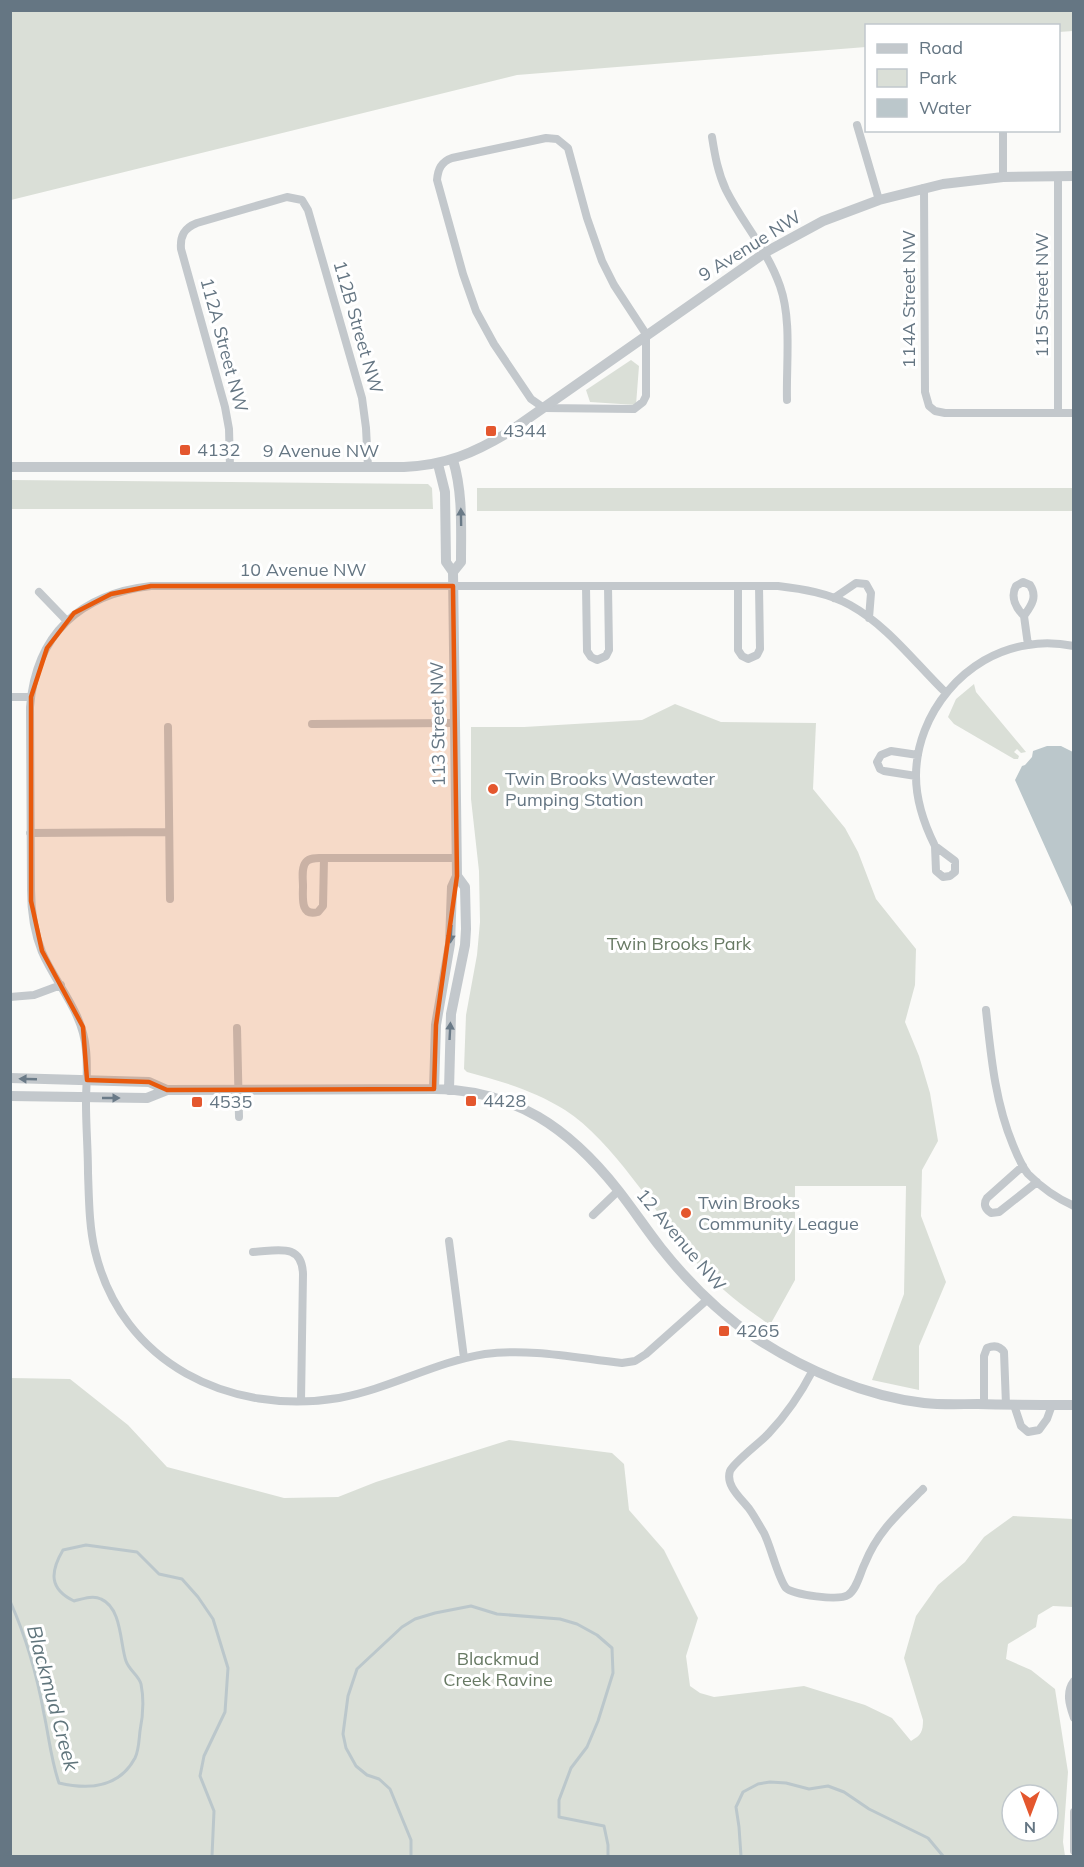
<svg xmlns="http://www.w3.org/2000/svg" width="1084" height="1867" font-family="Mulish,sans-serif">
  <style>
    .green { fill: #dadfd7; fill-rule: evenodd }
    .water { fill: #bbc7cb }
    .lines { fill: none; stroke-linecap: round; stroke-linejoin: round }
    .stream { stroke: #bbc7cb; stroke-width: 3 }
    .minor { stroke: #c3c8cc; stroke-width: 8 }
    .tertiary { stroke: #c3c8cc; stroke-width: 10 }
    .oneway { fill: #6a7a87 }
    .marked { fill: #e8590c; fill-opacity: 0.2; stroke: #e8590c; stroke-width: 4.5; stroke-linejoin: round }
    .poi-dot { fill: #e4572e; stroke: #fff; stroke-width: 2 }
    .labels { text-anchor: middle; stroke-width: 6; stroke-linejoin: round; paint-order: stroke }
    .street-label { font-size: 18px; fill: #657683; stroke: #fff }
    .poi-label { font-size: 18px; fill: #657683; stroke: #fff; text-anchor: start }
    .park-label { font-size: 18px; fill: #687a64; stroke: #fff }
    .water-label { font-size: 20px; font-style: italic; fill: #60757c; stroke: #fff }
  </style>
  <rect width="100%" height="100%" fill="#fafaf8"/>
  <path class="green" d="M1073,10V31L1059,32L1058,26H866V47L517,75L11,200V11Z
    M631,360L639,366L636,405L590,402L586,390Z
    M11,480L428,484L432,488L433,509H11Z
    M477,488H1073L1074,511H477Z
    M974,684L976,692L1026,752L1021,753L1017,749L1014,752L1019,756L1018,759H1014L954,724L948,717L956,699Z
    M675,704L721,722L816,723L813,789L845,828L858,852L876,899L916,949L915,985L905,1022L919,1056L930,1093L938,1141L922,1170L921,1216L946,1282L919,1346V1390L872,1380L904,1294L906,1186H795V1280L770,1325C741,1305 713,1284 691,1256C655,1212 613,1141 565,1110C535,1091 501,1081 467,1072L464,1069L466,1015L477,955L480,922L479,871L471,799V727H524L642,720Z
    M11,1378L70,1379L128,1425L167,1467L284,1498L338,1497L376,1482L509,1440L612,1453L624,1464L629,1510L664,1550L698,1618L686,1656L690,1686L700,1693L714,1697L804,1686L865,1705L892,1718L911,1741C921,1735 923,1732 923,1720L904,1658L916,1616L938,1585L965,1562L984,1537L1013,1516L1073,1519V1607L1053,1606L1038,1615L1036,1627L1008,1644L1006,1659L1031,1670L1055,1689L1068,1772L1063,1842L1065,1856H11ZM1012,1795H1048V1831H1012Z"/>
  <path class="water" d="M1047,746H1061L1073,752V909L1015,780L1022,766L1025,765L1032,757L1033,751Z"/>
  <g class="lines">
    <path class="stream" d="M10,1601C26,1637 37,1675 44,1714C49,1737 51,1760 59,1783C89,1790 119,1788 135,1758C139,1750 139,1739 140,1731C143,1716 144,1699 141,1684C139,1676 129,1670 126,1661C120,1644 122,1608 101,1599C93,1595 82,1599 74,1601C49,1589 50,1572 63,1550L86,1545L137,1552L159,1574L182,1579L198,1597L213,1619L228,1668L225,1712L204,1756L200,1776L214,1811L212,1856
      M411,1856V1840L390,1789L379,1779L367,1775L356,1766L346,1748L343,1734L348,1696L357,1669L402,1627L415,1619L435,1613L471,1606L497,1614L560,1619L577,1624L597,1635L612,1648L613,1673L598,1721L587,1747L571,1768L559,1800V1817L604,1826L608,1845V1856
      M741,1856L739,1827L736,1807L743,1792L758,1784L770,1782L786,1783L809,1789L828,1786L844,1792L869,1809L928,1838L943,1856"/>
    <path class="minor" d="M857,125L879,200
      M1003,130V177
      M712,137C715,156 718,173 726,190C743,224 767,249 780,286C792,320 786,364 787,400
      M546,138L557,139L568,148L587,218L602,261L614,285L646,334V396L643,402L634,409L544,408L531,399L494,344L476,311L463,274L437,180C438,169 441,162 452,158Z
      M1058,176V413
      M924,188L925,392L929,406L935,411L945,413H1074
      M230,467L229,429L225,407L181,249C180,236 184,228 197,223L287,197L302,200L308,210L362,398L366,428L368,467
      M1023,582L1030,585C1038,597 1031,606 1024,616C1016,608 1010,597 1016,586Z
      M586,586L587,651L591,657L597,660L606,656L609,650L608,586
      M738,586V650L742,656L748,659L757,655L760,649L759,586
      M39,592L66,620
      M834,598L856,583L866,584L871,593L869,618
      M1024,616L1028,645
      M10,697H31
      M312,724L454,723
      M168,727L170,899
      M916,776L884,771L880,769L877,762L881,755L891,751L918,755
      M30,833L169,832
      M935,846C924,824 916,801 916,776C916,714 965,654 1028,645C1043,642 1059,643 1074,646
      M935,846L955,861V872L950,876L943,877L936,871Z
      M324,858L323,906L318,912C300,917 303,897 303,886C303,879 301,868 306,862C310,857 318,858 324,858H456
      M10,997L34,995L61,985
      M986,1010C991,1056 995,1102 1013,1145C1017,1155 1021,1165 1028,1174C1040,1186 1058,1199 1074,1206
      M237,1028L239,1117
      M1023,1166L987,1198C983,1204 985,1209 991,1213L999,1212L1037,1182
      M593,1215L618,1191
      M449,1241L464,1358
      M253,1252C276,1251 302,1242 303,1274L301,1401
      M708,1299L646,1354L635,1361L622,1363C576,1358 531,1348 485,1354C435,1362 389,1389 339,1398C230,1416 122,1364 95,1251C89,1226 89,1199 88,1173C88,1150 86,1127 86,1104C86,1086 88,1068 86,1050C83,1012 57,986 42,952C34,932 31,911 31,890L30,707C36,634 80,594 151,586H778C803,589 828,593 850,605C888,626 915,663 946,693
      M813,1370C801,1393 787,1414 769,1433C761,1442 734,1462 730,1471C725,1486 742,1499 750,1510C755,1517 759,1525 764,1533C771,1547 778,1578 786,1588C793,1595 839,1601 848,1595C857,1589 860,1573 865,1563C878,1531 899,1513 923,1489
      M984,1404V1356L987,1348C994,1345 1000,1346 1004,1352L1006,1405
      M1014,1405L1021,1426L1028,1432L1039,1430L1047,1419L1052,1405
      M1074,1681C1065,1693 1070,1706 1074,1718
      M1074,1812V1851"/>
    <path class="tertiary" d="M453,460C463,493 461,527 461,562L453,572
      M10,467H404C446,465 474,453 509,432L766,252L823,221L879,200L943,184L1003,177L1074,176
      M10,1078L149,1082L167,1090
      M434,1089L436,1025L450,944L452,887L457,876L453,572L446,562L445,492L438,464
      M449,1090L451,1014L465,945L466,929L465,887L457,876
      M10,1096L147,1098L167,1090L434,1089C515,1090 569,1128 618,1190C633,1209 646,1229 661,1248C688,1282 720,1314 756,1338C805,1370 865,1396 924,1403C942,1405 960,1404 978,1404C1010,1405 1042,1405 1074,1405"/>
  </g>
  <defs><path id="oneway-solid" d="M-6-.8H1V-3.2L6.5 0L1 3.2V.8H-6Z" transform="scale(1.5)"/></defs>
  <g class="oneway">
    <use href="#oneway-solid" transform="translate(461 517) rotate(-91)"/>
    <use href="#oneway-solid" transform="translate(451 934) rotate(93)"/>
    <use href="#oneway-solid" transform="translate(450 1031) rotate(-87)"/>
    <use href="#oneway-solid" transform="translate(28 1079) rotate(-178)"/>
    <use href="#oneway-solid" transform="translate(111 1098)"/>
  </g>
  <path class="marked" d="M151,586H453L457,876L436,1025L434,1089L167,1090L149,1082L87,1080L83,1027L42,951L31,901V697L47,648L74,613L111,594Z"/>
  <g class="poi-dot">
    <rect x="485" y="425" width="12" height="12" rx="3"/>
    <rect x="179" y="444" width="12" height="12" rx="3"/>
    <circle cx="493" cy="789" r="6"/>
    <rect x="465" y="1095" width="12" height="12" rx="3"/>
    <rect x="191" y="1096" width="12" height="12" rx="3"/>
    <circle cx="686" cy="1213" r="6"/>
    <rect x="718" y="1325" width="12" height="12" rx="3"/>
  </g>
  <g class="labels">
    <g class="street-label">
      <text transform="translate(750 246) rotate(-32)" y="6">9 Avenue NW</text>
      <text transform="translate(1042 295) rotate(-90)" y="6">115 Street NW</text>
      <text transform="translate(909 299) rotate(-90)" y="6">114A Street NW</text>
      <text transform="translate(358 327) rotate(74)" y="6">112B Street NW</text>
      <text transform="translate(224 345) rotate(75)" y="6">112A Street NW</text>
      <text x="321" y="457">9 Avenue NW</text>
      <text x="303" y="576">10 Avenue NW</text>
      <text transform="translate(438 724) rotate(-91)" y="6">113 Street NW</text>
      <text transform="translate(681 1240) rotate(50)" y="6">12 Avenue NW</text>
    </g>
    <g class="poi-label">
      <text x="503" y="437">4344</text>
      <text x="197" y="456">4132</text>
      <text x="505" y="785">Twin Brooks Wastewater<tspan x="505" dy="21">Pumping Station</tspan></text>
      <text x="483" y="1107">4428</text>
      <text x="209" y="1108">4535</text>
      <text x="698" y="1209">Twin Brooks<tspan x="698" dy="21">Community League</tspan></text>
      <text x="736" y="1337">4265</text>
    </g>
    <g class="park-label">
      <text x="679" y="950">Twin Brooks Park</text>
      <text x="498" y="1665">Blackmud<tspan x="498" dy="21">Creek Ravine</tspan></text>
    </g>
    <g class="water-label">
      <text transform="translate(53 1698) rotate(75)" y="7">Blackmud Creek</text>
    </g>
  </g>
  <rect width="1084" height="1867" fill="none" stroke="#657683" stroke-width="24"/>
  <rect x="865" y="24" width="195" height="108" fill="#ffffff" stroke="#c1c8cd" stroke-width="1.5"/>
  <rect x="877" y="44" width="30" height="9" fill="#c3c8cc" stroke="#c1c8cd" stroke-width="1.5"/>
  <text x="919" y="54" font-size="18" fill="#657683">Road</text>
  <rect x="877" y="69" width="30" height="18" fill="#dadfd7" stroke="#c1c8cd" stroke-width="1.5"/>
  <text x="919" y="84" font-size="18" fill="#657683">Park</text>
  <rect x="877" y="99" width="30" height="18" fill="#bbc7cb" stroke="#c1c8cd" stroke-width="1.5"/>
  <text x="919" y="114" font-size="18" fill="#657683">Water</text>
  <g transform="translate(1030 1813) rotate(180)"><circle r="28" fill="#ffffff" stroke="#c1c8cd" stroke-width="1.5"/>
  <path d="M0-4.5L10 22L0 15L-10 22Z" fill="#e4572e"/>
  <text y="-9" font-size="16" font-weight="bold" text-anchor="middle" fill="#657683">N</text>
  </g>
</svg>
